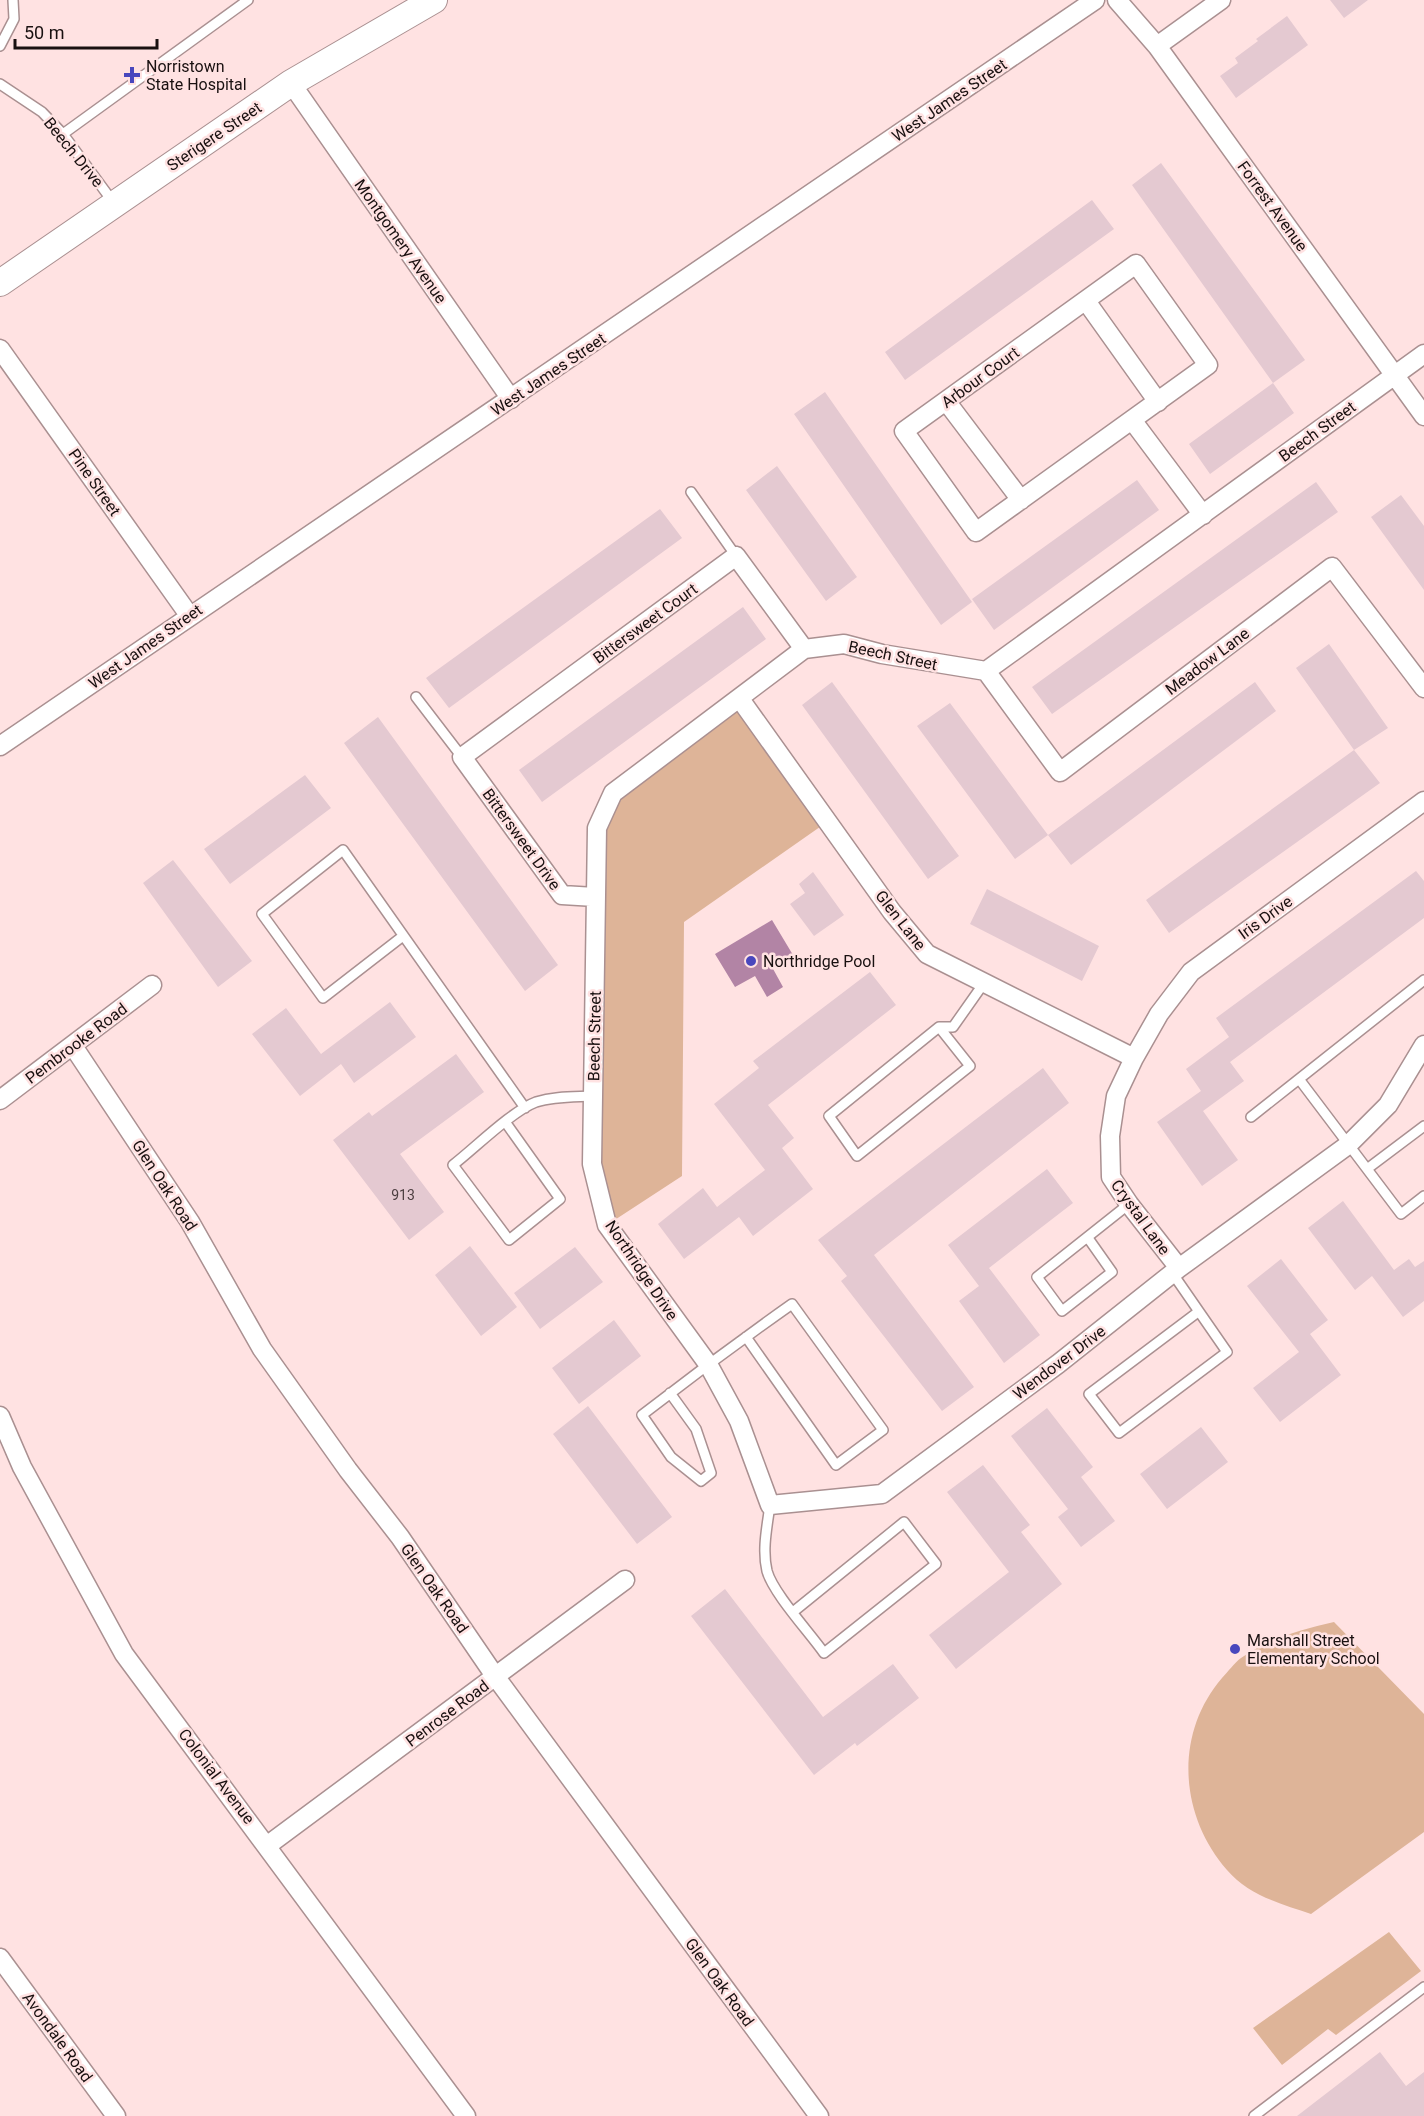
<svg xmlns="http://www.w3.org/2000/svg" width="1424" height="2116" font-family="Roboto,sans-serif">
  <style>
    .green { fill: #deb498 }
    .water { fill: #b284a5 }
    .building { fill: #e4c9d1 }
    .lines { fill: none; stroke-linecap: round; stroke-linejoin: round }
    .lane-casing { stroke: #aa9091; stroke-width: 12 }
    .street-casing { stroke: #aa9091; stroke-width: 21 }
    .secondary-casing { stroke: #aa9091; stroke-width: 28 }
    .lane { stroke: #fff; stroke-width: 9 }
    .street { stroke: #fff; stroke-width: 18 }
    .secondary { stroke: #fff; stroke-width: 26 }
    .poi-dot { fill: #4947bd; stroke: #ffe2e2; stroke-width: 2 }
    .labels { text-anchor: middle; stroke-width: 5; stroke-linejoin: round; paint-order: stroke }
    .number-label { font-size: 14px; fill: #4c3e40 }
    .poi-label { font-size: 16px; fill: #191010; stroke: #ffe2e2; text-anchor: start }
    .street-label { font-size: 16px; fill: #191010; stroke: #ffe2e2 }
  </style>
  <rect width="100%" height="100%" fill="#ffe2e2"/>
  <path class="green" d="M740,699L827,822L684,922L682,1176L607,1225L592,1164L597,828L613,793Z
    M1334,1622L1424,1714V1832L1311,1914C1281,1904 1248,1895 1227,1870C1179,1815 1174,1734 1222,1678C1228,1672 1234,1663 1241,1658C1270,1638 1300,1630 1334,1622Z
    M1389,1932L1421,1971L1336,2035L1328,2029L1282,2065L1253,2028Z"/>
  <path class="water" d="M772,920L793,955L772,967L783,987L767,997L755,976L735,987L715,954Z"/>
  <path class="building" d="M1330,0H1368L1344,18Z
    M1287,16L1308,45L1236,98L1220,76L1238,63L1235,58L1258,41L1256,39Z
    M1161,163L1305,360L1273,383L1132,185Z
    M1092,200L1114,229L905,380L885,352Z
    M1273,383L1294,413L1210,474L1189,444Z
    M825,392L972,602L941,625L794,414Z
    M777,466L857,577L826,601L746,490Z
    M1137,480L1159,510L994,630L972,599Z
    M1316,482L1338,512L1052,714L1032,687Z
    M1401,495L1424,526V590L1371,517Z
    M660,509L682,538L449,708L426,678Z
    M743,607L766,639L542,802L519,770Z
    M1329,644L1388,728L1354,750L1296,668Z
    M832,682L959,856L928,879L802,705Z
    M1255,682L1276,711L1071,865L1048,835Z
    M950,703L1048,835L1015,859L917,726Z
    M378,717L558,965L525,991L344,743Z
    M1354,750L1380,783L1169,933L1146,900Z
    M305,775L331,808L230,884L204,849Z
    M173,860L252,961L218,987L143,883Z
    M1416,871L1424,881V918L1230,1062L1244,1081L1203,1111L1238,1160L1202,1186L1157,1122L1201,1091L1186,1069L1229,1037L1216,1018Z
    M813,872L844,915L814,936L790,904L805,893L799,884Z
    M987,889L1099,946L1082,981L970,924Z
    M870,972L896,1005L768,1105L794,1138L782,1148L813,1189L753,1236L739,1217L684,1259L658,1224L703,1188L717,1207L765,1170L714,1104L759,1068L753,1061Z
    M390,1002L416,1037L354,1083L341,1064L300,1096L252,1034L286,1008L321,1054Z
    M456,1054L484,1092L400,1154L444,1212L409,1240L333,1140L369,1112L372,1116Z
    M1043,1068L1069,1103L874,1255L974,1387L942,1411L841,1281L847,1276L818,1240Z
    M1047,1169L1073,1203L989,1268L1040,1335L1004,1363L959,1301L979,1286L948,1245Z
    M1343,1201L1394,1270L1409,1259L1415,1267L1424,1261V1301L1403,1317L1372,1276L1355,1290L1308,1228Z
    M470,1246L517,1307L481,1336L435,1275Z
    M575,1247L603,1282L540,1329L514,1293Z
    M1281,1259L1328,1320L1310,1334L1341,1375L1280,1422L1253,1388L1299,1352L1247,1286Z
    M614,1320L641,1356L579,1404L552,1368Z
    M588,1406L672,1517L637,1544L553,1434Z
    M1047,1408L1093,1467L1081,1477L1115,1521L1081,1547L1058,1517L1068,1509L1011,1436Z
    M1201,1427L1228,1462L1167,1509L1140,1474Z
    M983,1465L1030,1525L1021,1532L1062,1584L956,1669L929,1635L1009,1572L947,1492Z
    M725,1589L823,1717L893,1664L919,1698L857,1746L855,1743L814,1775L691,1616Z
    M1380,2052L1406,2086L1424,2072V2116H1297Z"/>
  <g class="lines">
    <defs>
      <path id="lane" d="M0,46L14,19L13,0
        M0,84L42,112L63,134L113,202
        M63,134L248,0
        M691,492L736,556
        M416,697L462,757
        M403,936L323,998L262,914L343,850L525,1108
        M939,1027L970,1066L857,1156L829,1116L939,1027H953L984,983
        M1299,1079L1424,980
        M1251,1117L1299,1079L1401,1214L1424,1196
        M506,1123L560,1199L509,1240L453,1165C475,1148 512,1111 536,1102C555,1096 574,1097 593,1096
        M1367,1169L1424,1126
        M1088,1238L1112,1272L1062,1311L1037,1277L1129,1204
        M1173,1274L1227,1352L1119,1433L1089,1394L1198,1312
        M670,1393L696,1429L711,1473L701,1481L671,1457L642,1415C691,1377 741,1340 792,1304L883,1430L836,1465L746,1337
        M770,1505C767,1527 762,1550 767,1571C773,1593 810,1633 824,1653L936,1564L904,1522L793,1612
        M1254,2116L1424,1987"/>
      <path id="street" d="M1117,0L1157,46L1424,416
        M1157,46L1221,0
        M291,83L511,399
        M1136,264L1208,365L976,532L904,431Z
        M1086,301L1158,402
        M0,349L189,615
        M1424,354L986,671L882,654L844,644L804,649L613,793L597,828L592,1164L607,1225L708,1364L739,1421L770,1505L882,1494L1058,1364L1179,1268L1348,1145L1388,1105L1424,1045
        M946,401L1021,500
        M1132,420L1203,515
        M986,671L1060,772L1332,567L1424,688
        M740,699L892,912L927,954L1134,1058
        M0,746L1095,0
        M595,897L562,895L462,757L736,556L804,649
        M73,1046L190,1222L262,1349L348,1470L400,1537L495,1676L819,2116
        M0,1100L152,985
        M1179,1268L1129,1204L1111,1177L1110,1136L1116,1096L1134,1058L1159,1014L1191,972L1424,801
        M0,1416L22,1467L124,1654L466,2116
        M268,1845L625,1580
        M0,1958L116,2116"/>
      <path id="secondary" d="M0,283L291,83L434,0"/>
    </defs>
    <use href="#lane" class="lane-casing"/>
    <use href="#street" class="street-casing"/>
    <use href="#secondary" class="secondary-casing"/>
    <use href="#lane" class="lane"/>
    <use href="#street" class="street"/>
    <use href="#secondary" class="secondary"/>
  </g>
  <g class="poi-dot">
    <path d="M129 66h6v6h6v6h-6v6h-6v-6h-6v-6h6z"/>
    <circle cx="751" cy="961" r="6"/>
    <circle cx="1235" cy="1649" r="6"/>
  </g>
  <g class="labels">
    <g class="number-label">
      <text x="403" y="1200">913</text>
    </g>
    <g class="poi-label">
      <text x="146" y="72">Norristown<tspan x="146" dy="18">State Hospital</tspan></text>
      <text x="763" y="967">Northridge Pool</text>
      <text x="1247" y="1646">Marshall Street<tspan x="1247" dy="18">Elementary School</tspan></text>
    </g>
    <g class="street-label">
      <text transform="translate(949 100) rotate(-34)" y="6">West James Street</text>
      <text transform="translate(214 136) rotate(-34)" y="6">Sterigere Street</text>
      <text transform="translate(74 152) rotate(51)" y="6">Beech Drive</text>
      <text transform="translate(1273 206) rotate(54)" y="6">Forrest Avenue</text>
      <text transform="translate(401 241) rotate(55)" y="6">Montgomery Avenue</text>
      <text transform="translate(548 374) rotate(-34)" y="6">West James Street</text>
      <text transform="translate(980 377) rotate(-36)" y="6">Arbour Court</text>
      <text transform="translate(1317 431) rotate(-36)" y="6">Beech Street</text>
      <text transform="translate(95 482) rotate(55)" y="6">Pine Street</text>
      <text transform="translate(645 623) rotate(-36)" y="6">Bittersweet Court</text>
      <text transform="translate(145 646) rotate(-35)" y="6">West James Street</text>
      <text transform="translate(893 655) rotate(12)" y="6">Beech Street</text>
      <text transform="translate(1207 661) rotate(-37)" y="6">Meadow Lane</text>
      <text transform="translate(522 839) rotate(54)" y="6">Bittersweet Drive</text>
      <text transform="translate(1265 917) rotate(-36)" y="6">Iris Drive</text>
      <text transform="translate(901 920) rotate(52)" y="6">Glen Lane</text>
      <text transform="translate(594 1036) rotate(-89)" y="6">Beech Street</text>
      <text transform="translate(76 1043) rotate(-37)" y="6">Pembrooke Road</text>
      <text transform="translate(165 1185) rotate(57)" y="6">Glen Oak Road</text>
      <text transform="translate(1141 1217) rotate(54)" y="6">Crystal Lane</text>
      <text transform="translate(642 1270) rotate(56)" y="6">Northridge Drive</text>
      <text transform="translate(1059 1362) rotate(-37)" y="6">Wendover Drive</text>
      <text transform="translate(435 1588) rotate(55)" y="6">Glen Oak Road</text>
      <text transform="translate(447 1713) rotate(-37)" y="6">Penrose Road</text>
      <text transform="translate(217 1776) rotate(53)" y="6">Colonial Avenue</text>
      <text transform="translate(720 1982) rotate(54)" y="6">Glen Oak Road</text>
      <text transform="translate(58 2037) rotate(54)" y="6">Avondale Road</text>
    </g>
  </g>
  <path d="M15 39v9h142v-9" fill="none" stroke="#191010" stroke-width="3"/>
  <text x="24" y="39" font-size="18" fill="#191010" stroke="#ffe2e2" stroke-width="4.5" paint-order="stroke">50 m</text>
</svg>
